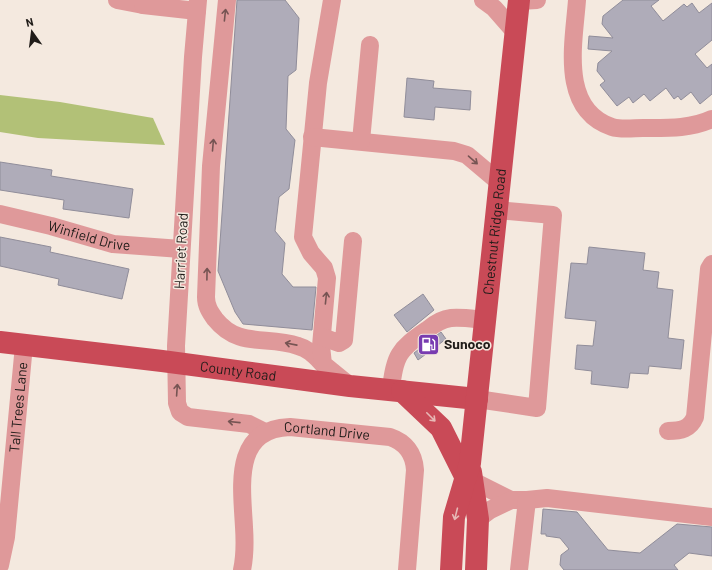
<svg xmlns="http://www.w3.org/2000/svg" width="712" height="570" font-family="Barlow,sans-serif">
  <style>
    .green { fill: #b2c177 }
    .building { fill: #afacb9; stroke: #908d9a }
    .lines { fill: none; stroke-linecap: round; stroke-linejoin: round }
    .minor { stroke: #df999a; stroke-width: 18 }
    .major { stroke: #c94a57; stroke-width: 22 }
    .oneway { stroke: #765453 }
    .oneway2 { stroke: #e7b9b6 }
    .labels { text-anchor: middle; stroke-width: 3; stroke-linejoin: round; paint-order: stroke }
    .street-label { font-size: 14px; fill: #201c19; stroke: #f4e9df }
    .poi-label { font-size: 14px; font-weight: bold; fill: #201c19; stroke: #f4e9df; text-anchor: start }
  </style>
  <rect width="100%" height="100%" fill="#f4e9df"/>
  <path class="green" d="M0,95L60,102L153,118L165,145L38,138L0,132Z"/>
  <path class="building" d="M237,0H285L299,18L296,70L288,76L286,129L295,140L289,189L279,197L275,231L285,243L282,274L293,287H316L312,330L243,324L235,312L218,271Z
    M623,0H659L651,6L663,21L684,4L687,7L692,3L699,13L712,3V40L695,54L707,68L712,64V94L700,104L691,92L681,100L678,96L674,99L666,88L650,101L644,94L633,103L629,97L617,106L600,85L605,81L597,71L598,63L612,51L588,49L589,36L613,38L602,24L603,16Z
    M407,78L434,81L433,88L471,91L470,110L435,107L434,120L404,117Z
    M0,162L52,170L51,176L133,189L129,218L63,209L64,200L0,190Z
    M0,237L51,247L50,252L129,269L122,299L58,285L59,279L0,266Z
    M589,247L645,253L643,270L659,272L657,288L673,290L668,338L684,340L681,369L649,366L648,374L630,373L628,388L591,384L592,371L575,369L577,345L593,346L596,321L565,318L571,263L587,264Z
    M423,294L434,310L407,332L394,315Z
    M441,332L446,339L418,360L414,353Z
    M543,509L577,512L608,550L640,553L677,524L712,527V556L689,553L674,565L678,570H564L560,565L561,555L569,549L560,538L546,536V534H541Z"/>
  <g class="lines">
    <g class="minor">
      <path d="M117,0L143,5"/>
      <path d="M143,0V5L197,11"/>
      <path d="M198,0L193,57L176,346L177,403L180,412L188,417L249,424L265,432"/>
      <path d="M227,0L211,166L206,297C206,306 210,312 215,319C239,349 267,335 298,346C309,349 315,356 323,364"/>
      <path d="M332,0L318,83L303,237L311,253L324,268L327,278L321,346L323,364L350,386"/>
      <path d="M483,0L494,8L515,32"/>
      <path d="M577,0C574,42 559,109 612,127C621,130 634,128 643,128C666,128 691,129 712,119"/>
      <path d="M519,1L537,0"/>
      <path d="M312,137L454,151L467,155L499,182"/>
      <path d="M361,141L370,45"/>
      <path id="s1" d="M0,214L51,226L113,244L181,249"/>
      <path d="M322,337L339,343L344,340L353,241"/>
      <path d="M391,390C394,356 399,349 427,330C434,324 441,319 451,318C462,317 474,319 485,320"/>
      <path d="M477,399L537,408L553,215L497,210"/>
      <path d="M668,431C681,431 690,429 695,417L709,269L712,264"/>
      <path d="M473,481L511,500H527L547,498L712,517"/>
      <path d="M478,519L490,510L511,500"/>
      <path id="s2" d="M0,565L6,537L24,345"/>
      <path id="s3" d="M242,570C245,556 245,542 244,527C242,487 232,429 290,427L390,437C405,442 414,453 415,470L407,570"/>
      <path d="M519,570L527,500"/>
    </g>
    <g class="major">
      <path id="s4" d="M0,342L162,361L350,386L477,399"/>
      <path d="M402,391L441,428L466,478"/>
      <path d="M471,472L478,519L476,570"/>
      <path id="s5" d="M451,570L454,517L470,463L519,0"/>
    </g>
  </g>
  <defs><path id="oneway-shaft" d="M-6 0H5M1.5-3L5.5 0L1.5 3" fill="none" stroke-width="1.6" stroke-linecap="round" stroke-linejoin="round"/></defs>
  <g class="oneway">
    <use href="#oneway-shaft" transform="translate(225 15) rotate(-84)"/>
    <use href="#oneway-shaft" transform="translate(213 145) rotate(-85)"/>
    <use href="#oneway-shaft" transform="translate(473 160) rotate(41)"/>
    <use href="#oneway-shaft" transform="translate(207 274) rotate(-89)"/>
    <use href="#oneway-shaft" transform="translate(326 298) rotate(-84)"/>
    <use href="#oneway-shaft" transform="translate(291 344) rotate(-169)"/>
    <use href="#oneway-shaft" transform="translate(177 390) rotate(-86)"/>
    <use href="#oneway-shaft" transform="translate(234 422) rotate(-174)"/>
  </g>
  <g class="oneway2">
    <use href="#oneway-shaft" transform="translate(431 417) rotate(45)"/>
    <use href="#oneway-shaft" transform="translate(456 514) rotate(104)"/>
  </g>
  <defs>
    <symbol id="fuel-square" viewBox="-11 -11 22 22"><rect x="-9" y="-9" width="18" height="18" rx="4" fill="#783bb0" stroke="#f4e9df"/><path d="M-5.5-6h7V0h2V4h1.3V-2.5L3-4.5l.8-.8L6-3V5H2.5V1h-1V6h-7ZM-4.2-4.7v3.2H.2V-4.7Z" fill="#fff"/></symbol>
  </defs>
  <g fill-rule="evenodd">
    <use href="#fuel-square" x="416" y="332" width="25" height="25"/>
  </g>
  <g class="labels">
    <g class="street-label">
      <text dy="5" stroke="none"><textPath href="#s5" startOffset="342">Chestnut Ridge Road</textPath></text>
      <text dy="5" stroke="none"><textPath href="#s1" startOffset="92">Winfield Drive</textPath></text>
      <text transform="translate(181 251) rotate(-87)" y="5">Harriet Road</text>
      <text dy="5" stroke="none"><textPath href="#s4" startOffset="240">County Road</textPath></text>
      <text dy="5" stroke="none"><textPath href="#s2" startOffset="159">Tall Trees Lane</textPath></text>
      <text dy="5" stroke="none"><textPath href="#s3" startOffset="208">Cortland Drive</textPath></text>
    </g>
    <g class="poi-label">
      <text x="444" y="349">Sunoco</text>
    </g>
  </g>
  <g transform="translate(32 32) rotate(346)" stroke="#f4e9df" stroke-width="3" paint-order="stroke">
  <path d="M0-3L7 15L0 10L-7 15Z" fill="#201c19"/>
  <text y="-6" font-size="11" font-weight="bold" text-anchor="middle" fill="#201c19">N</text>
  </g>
</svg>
